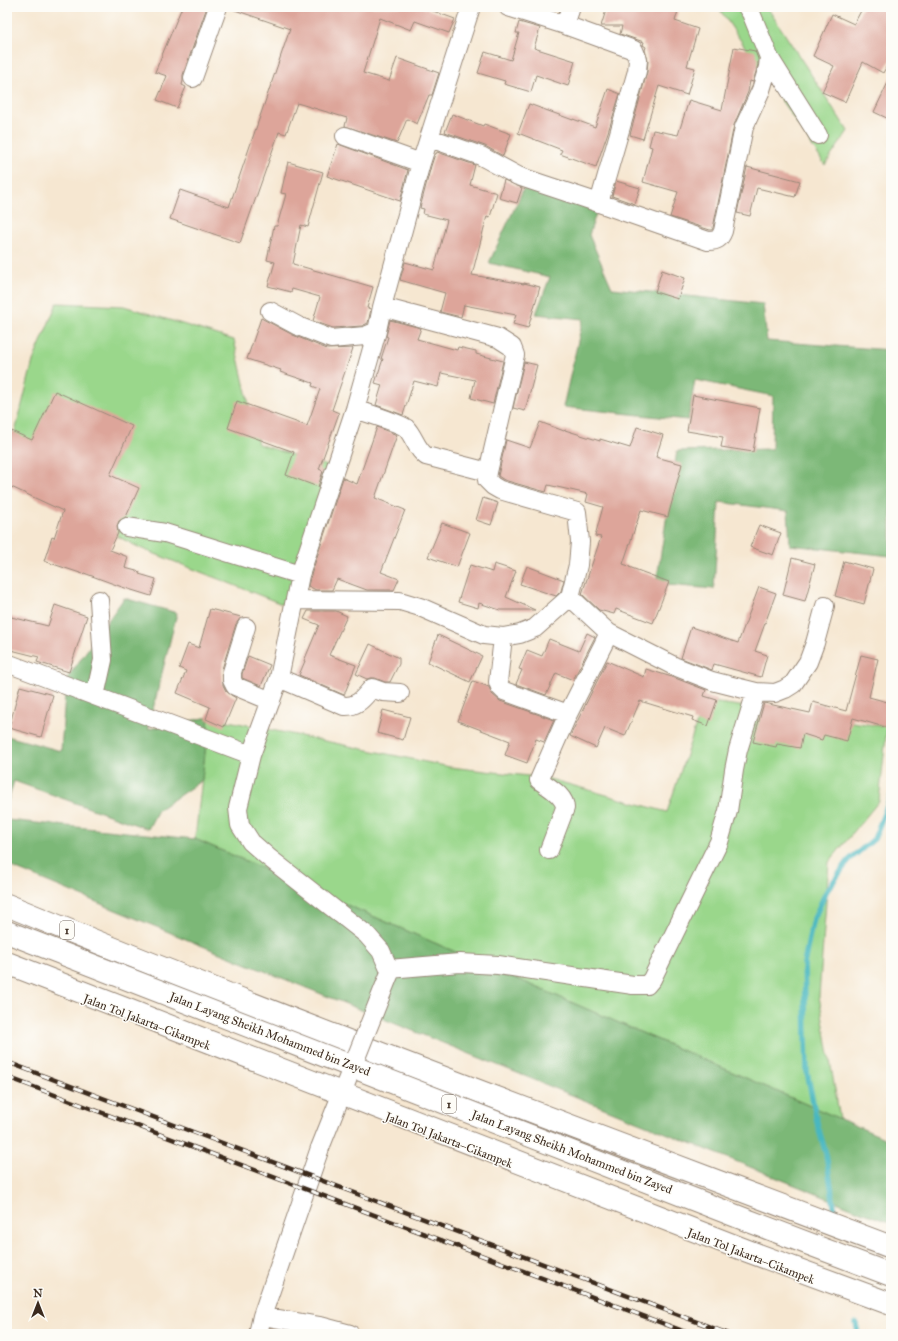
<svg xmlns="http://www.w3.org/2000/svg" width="898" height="1341" font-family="'IM FELL Great Primer',serif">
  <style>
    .green { fill: #9ad78b; stroke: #6a8054 }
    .forest { fill: #7bb877; stroke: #5b714a }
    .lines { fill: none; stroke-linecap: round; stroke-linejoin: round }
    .stream { stroke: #48b7c0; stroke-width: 5.5 }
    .building { fill: #dda59a }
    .street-casing { stroke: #988878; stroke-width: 20 }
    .highway-casing { stroke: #988878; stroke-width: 24 }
    .street { stroke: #fff; stroke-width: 18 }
    .highway { stroke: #fff; stroke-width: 22 }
    .rail-casing { stroke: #3b2a1e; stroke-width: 4.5 }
    .rail { stroke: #fdfcf7; stroke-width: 3; stroke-dasharray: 9; stroke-linecap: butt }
    .street-bridge-casing { stroke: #988878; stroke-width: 20; stroke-linecap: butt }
    .highway-bridge-casing { stroke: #988878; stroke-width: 24; stroke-linecap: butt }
    .street-bridge { stroke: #fff; stroke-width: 18 }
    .highway-bridge { stroke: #fff; stroke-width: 22 }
    .labels { text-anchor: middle; stroke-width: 3; stroke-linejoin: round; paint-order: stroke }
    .shield { fill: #fdfcf7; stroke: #75695f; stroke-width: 1 }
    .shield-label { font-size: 11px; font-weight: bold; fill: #3b2a1e }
    .street-label { font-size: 12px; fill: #3b2a1e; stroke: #fdfcf7 }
  </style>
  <rect width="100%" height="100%" fill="#fdfcf7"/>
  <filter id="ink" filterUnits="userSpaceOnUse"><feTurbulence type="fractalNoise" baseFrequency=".025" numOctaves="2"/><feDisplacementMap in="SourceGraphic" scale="8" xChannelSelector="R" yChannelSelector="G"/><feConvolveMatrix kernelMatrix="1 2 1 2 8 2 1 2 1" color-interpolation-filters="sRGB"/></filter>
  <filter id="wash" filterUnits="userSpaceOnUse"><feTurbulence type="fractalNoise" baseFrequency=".012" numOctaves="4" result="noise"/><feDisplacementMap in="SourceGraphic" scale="16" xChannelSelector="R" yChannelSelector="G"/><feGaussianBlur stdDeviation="0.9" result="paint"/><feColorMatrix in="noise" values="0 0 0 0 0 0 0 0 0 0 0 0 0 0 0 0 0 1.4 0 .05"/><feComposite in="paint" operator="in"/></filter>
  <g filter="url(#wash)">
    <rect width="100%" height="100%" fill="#f6e7d1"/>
    <path class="green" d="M718,7H767L848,131L825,165Z
      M57,303L124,306L234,340L258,444L334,468L287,606L140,548L7,478V464L33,361Z
      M704,701L887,727L879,801L829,862L819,996L840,1119L195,839L209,717L450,767L546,778L667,812Z"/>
    <path class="forest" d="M529,177L602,195L589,235L612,288L763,304L767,341L891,350V556L790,545L788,511L719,502L714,589L656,584L677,451L772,449L773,396L695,380L688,420L563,407L583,319L536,314L550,277L489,263Z
      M124,598L177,613L148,729L209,717L202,780L158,810L148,829L14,781L7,804V736L61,751L66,680Z
      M7,820L195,839L891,1141V1223L864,1213L200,945L7,865Z"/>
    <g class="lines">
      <path class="stream" d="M836,1219L826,1154L818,1127L807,1072L804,964L812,923L826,892L849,860L874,839L891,796
        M856,1323L858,1334"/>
    </g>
    <g id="blocks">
      <path class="building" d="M182,7H207L183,75V81L182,85L186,87L177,108L157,100L167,76L155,72Z
        M233,7H422L455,19L449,33L415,21L411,30L380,18L363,73L389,81L397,58L439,73L432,95H429L417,124L407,119L397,143L345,126L347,118L297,103L286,134L279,132L240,243L170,219L180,190L229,207L290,29L232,9Z
        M607,7H664L678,11L675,21L698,29L687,66L695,68L687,95L659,86L643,139L630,135L647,72L648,61L645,50L646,47L643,45L644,42L620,34L622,26H601Z
        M863,7H891V58L883,73L863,62L845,102L822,92L834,66L813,56L832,14L854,24Z
        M519,22L540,28L534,48L575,61L568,86L536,75L531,92L504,84L505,81L478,73L485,52L511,60L519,33H516Z
        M734,47L755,51L758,59V65L753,82L750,81L748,92L734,125L713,228L712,230H710L670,217L678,192L643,182L652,147L649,146L653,130L678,135L689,100L722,110Z
        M891,76V120L874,112Z
        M608,89L620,94L608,132L596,167L560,154L562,150L518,133L529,104L573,120V119L595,127Z
        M452,114L483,126L484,124L511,134L503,156L485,146L445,132Z
        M338,144L408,170L400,201L327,176Z
        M437,152L475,165L470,185L497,193L490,217L487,216L472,275L524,284V283L540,287L528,328L513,324L516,315L464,305L461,317L440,312L445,293L400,280L405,262L434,270L447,220L423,214L424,209L420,208L431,166L435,154H436Z
        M288,162L323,172L308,227L301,225L293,264L373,287L367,308L371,309L368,323L362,326L333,328L313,321L320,297L292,289L291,292L268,286L275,262L267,260L274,226H277L286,194L281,193Z
        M747,167L800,181L795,197L757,188L750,216L737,213Z
        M504,180L522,188L517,203L499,198Z
        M616,181L640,188L635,204L612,196Z
        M662,270L685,278L678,299L655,292Z
        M261,318L293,335L327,349L353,348L332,410L339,413L319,469L323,471L318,487L286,475L294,452L228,428L237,401L307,426L320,389L312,386L313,383L280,372L281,370L247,359Z
        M390,320L421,328L417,339L457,350L458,347L476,351V354L503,361L493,404L471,398L475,380L441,373L438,387L414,381L403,415L376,405L382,385L375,383L383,359H381L388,337L386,336Z
        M524,362L537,365L525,411L513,408Z
        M55,391L132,426L110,475L139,488L126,517L119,521L117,526L118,533L110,550L128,557L125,568L140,572L139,574L156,579L151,596L122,587L84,573L83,574L44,561L52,537L54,538L63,511L7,485V429L32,440Z
        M693,395L760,408L753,452L721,447L723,437L687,431Z
        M540,422L564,431L565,430L600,441V439L630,448L637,427L663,435L656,457L682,464L668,517L641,510L623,564L629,566V567L669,582L653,623L616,609L614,614L599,610L582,594L601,537L595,536L603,507L586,502L588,494L548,485L546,492L504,480L498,476L506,440L530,448Z
        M377,427L397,435L375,498L405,510L381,572L399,579L394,590H367L337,579L332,590H316L308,586L310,578L343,478L357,484Z
        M483,498L498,503L491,525L476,520Z
        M442,523L470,533L457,567L428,557Z
        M759,525L781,533L773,555L750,547Z
        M792,558L815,564L805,601L783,595Z
        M844,561L873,569L864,604L835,596Z
        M494,564L516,571L506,597L535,610H500L479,603L478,608L458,602L470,565L492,572Z
        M527,566L564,580L561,591L556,596L520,584Z
        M759,587L776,593L755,651L767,655L761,677L714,664L712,670L681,658L691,627L738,643Z
        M55,605L87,616L69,672L37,662L39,657L7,649V616L48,626Z
        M210,609L241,617L236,624L222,669L223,685L226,691L231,695L236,698L224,727L206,719L210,707L177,693L186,671L179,668L188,644L199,648Z
        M308,611H336L347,616L329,655L356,665L344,695L299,675L305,661H304L319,625L304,619Z
        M587,633L595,637L573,680L556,673L546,695L516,684L522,670L519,669L527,650L542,656L549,639L579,651Z
        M438,635L482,656L470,682L428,662Z
        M370,644L399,658V664L390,682H385L375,678H370L367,679L356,674Z
        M861,655L878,659L869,697L891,703V718L888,728L853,718L847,741L824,735L822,740L803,734L800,748L777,744L776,747L753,742L764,703L810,713L813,702L846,711Z
        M248,656L270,665L261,686L242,678V674Z
        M607,661L644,677L646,669L675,678L706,690L704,696L717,700L708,726L692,720L693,717L640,701L625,736L605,728L596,748L570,736Z
        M473,681L489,687L492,694L500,701L554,720L544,742L536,739L527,763L505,755L510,741L458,721Z
        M20,686L53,695L41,737L9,728Z
        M383,710L410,717L403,740L377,733Z"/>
    </g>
  </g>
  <g filter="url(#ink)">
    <use href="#blocks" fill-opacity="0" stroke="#988878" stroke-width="1"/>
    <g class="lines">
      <defs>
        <path id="street" d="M508,7L565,25L634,50L638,60L637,71L599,203
          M565,25L571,7
          M769,57L818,135
          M193,78L218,7
          M345,136L421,163
          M430,138L481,156L518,176L599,203L708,241C717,241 720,239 723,231L744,127L761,90L768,67L769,57L751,13L747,7
          M270,311L298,326L331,339L365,336L377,331
          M355,409C364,412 400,423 406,428C414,436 416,449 426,456L488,472
          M127,527L165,533L300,575
          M570,597L609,633L674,666L712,681L756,692L775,693L785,689L793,684L808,662L815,643L825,606
          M295,600L400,601L420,607L484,635L503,637L520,634L535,628L570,597L578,565L580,542L577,512L500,490L493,486L487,480L488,472L515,355L512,347L498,338L382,307
          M246,627L232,672V680L235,686L271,701
          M503,637L498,682L500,687L504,691L568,714
          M7,663L251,755
          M279,678L344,706C358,707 364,697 372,688L383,692L400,693
          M95,696L103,660L99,600
          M549,850L565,808C565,795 548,787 539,780L568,714L609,633
          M389,969L460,963L498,965L633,985H647L652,979L719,842L728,811L734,770L738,750L756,692
          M389,975V969L381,951L367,935L268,857L251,842L240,825L238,808L251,755L279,678L300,575L355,409L377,331L382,307L421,163L471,7
          M262,1316L320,1326L350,1334
          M258,1334L262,1316L320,1148"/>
        <path id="highway" d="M7,905C299,1026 596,1135 891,1247"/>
      </defs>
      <use href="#street" class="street-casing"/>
      <use href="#highway" class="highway-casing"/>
      <use href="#street" class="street"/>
      <use href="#highway" class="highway"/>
      <defs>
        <path id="rail" d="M7,1062L729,1334
          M7,1077L691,1334"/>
      </defs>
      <use href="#rail" class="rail-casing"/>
      <use href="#rail" class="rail"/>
      <defs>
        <path id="street-bridge" d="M320,1148L389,975"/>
        <path id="highway-bridge" d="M7,932L749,1221L891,1275
          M7,963L745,1250L891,1304"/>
      </defs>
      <use href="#street-bridge" class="street-bridge-casing"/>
      <use href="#highway-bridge" class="highway-bridge-casing"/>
      <use href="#street-bridge" class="street-bridge"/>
      <use href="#highway-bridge" class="highway-bridge"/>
    </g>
  </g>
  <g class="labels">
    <g class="shield">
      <rect x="60" y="921" width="14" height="18" rx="3"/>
      <rect x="442" y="1095" width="14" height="18" rx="3"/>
    </g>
    <g class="shield-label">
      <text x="67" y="934">1</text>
      <text x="449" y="1108">1</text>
    </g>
    <g class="street-label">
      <text transform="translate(147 1022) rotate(21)" y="4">Jalan Tol Jakarta–Cikampek</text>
      <text transform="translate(270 1034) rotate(21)" y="4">Jalan Layang Sheikh Mohammed bin Zayed</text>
      <text transform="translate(449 1140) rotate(21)" y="4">Jalan Tol Jakarta–Cikampek</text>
      <text transform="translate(572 1152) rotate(21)" y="4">Jalan Layang Sheikh Mohammed bin Zayed</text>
      <text transform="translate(751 1256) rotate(21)" y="4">Jalan Tol Jakarta–Cikampek</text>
    </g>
  </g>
  <rect width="898" height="1341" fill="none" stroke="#fdfcf7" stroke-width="24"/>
  <g transform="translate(38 1303)" stroke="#fdfcf7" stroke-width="3" paint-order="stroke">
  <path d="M0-3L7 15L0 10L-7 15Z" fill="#3b2a1e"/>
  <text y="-6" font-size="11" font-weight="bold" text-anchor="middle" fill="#3b2a1e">N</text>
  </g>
</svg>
